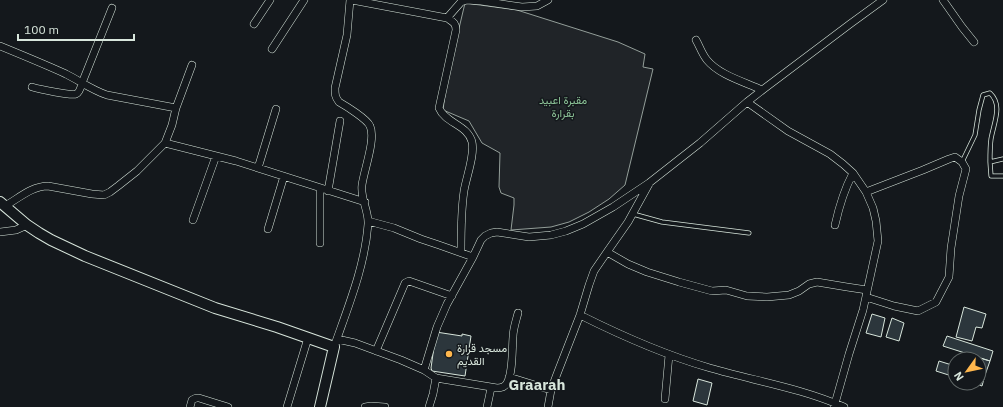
<svg xmlns="http://www.w3.org/2000/svg" width="1003" height="407" font-family="'IBM Plex Sans',Vazirmatn,sans-serif">
  <style>
    .green { fill: #202428; stroke: #939e99 }
    .building { fill: #2c363c; stroke: #d8e6dc }
    .lines { fill: none; stroke-linecap: round; stroke-linejoin: round }
    .lane-casing { stroke: #d8e6dc; stroke-width: 5 }
    .street-casing { stroke: #d8e6dc; stroke-width: 8 }
    .secondary-casing { stroke: #d8e6dc; stroke-width: 12 }
    .lane { stroke: #14181c; stroke-width: 3.5 }
    .street { stroke: #14181c; stroke-width: 7 }
    .secondary { stroke: #14181c; stroke-width: 10 }
    .poi-dot { fill: #ffb74d; stroke: #14181c; stroke-width: 1.5 }
    .labels { text-anchor: middle; stroke-width: 3; stroke-linejoin: round; paint-order: stroke }
    .park-label { font-size: 11px; fill: #8ac095; stroke: #14181c }
    .poi-label { font-size: 11px; fill: #d8e6dc; stroke: #14181c; text-anchor: start }
    .district-label { font-size: 15px; font-weight: bold; fill: #d8e6dc; stroke: #14181c }
  </style>
  <rect width="100%" height="100%" fill="#14181c"/>
  <path class="green" d="M465,3L517,10L618,42L645,54L643,67L653,69L625,185L609,199L589,212L569,222L551,227L511,230L514,205V198L501,193L499,187L500,153L482,143L469,121L443,110L447,79Z"/>
  <path class="building" d="M964,307L986,314L982,328L976,327L972,341L956,337Z
    M872,314L885,318L881,337L866,333Z
    M892,318L904,323L899,341L886,337Z
    M436,332L462,336V334L471,336L465,376L432,371L431,368Z
    M947,336L993,351L990,361L943,346Z
    M973,356L990,361L985,375L979,373V359H972Z
    M939,361L955,366V377L936,371Z
    M979,373L985,375L982,386L974,383H979Z
    M698,379L712,383L707,405L693,401Z"/>
  <g class="lines">
    <defs>
      <path id="lane" d="M962,162L975,135L979,110L983,95L990,93C1003,105 994,122 991,139C990,146 990,154 990,162L1003,159
        M990,162L991,176H1003
        M633,214L662,222L749,233"/>
      <path id="street" d="M352,0L447,18C453,22 456,23 456,30L439,108C445,123 468,125 472,142C475,155 466,178 464,191C461,211 461,232 461,252
        M943,0L962,27L974,42
        M447,18L461,2L467,0L481,1L522,7L537,6L548,0
        M254,24L270,0
        M696,40C700,47 702,54 707,60C719,75 745,82 762,90
        M0,46C22,55 44,64 66,74C80,81 92,90 107,95L176,108
        M272,49L304,0
        M32,87C39,89 71,96 76,94C79,93 81,87 82,83L112,8
        M747,102L788,131L830,154L843,164L853,173L866,192L873,208L876,221L878,241L863,310L849,354L834,407
        M165,143L236,161L365,202
        M258,168L276,109
        M320,188V243
        M328,191L340,121
        M5,206C19,198 32,186 48,186L92,194L104,195L110,192L118,186L137,171L165,143L172,125L176,108L192,65
        M193,220L216,156
        M368,221L394,228L421,239L439,245L473,257
        M835,225C839,207 844,190 853,173
        M268,229L284,176
        M0,232L16,230L27,225
        M607,252L628,264L647,272L679,282L712,291L726,290L747,296L767,297L789,295L799,291L809,284L817,282L847,287L867,290
        M866,297L894,306L918,311L936,302L949,277L951,248L959,196L966,169L962,162L955,157L949,159L923,170L866,192
        M580,315C622,336 665,355 710,368C755,381 801,388 844,407
        M337,339L355,343L401,360L424,370L436,378L497,388C501,388 505,387 507,383C513,373 512,348 513,337C513,329 516,321 518,313
        M334,347C348,307 365,266 368,224C369,211 360,198 362,185C364,170 376,139 370,126C367,119 346,106 339,102C335,97 335,94 335,88L347,35L350,0
        M376,351L405,283L409,281L452,296
        M424,370L437,327L447,304L473,257L481,240L485,236L491,233L497,232L529,237L551,235L566,231L583,224L613,207L649,183L700,143L747,102L765,88L850,24L883,0
        M509,377L551,390
        M665,399L669,355
        M190,407L192,400L196,398H199L228,407
        M287,407L308,338
        M365,407L371,406L385,407
        M429,407L433,394L436,378
        M487,407L491,388
        M548,407L551,390L557,374L580,315L589,285L594,271L607,252L628,222L649,184"/>
      <path id="secondary" d="M0,202L27,225L39,233L51,240L85,256L215,308L277,327L334,347L320,407"/>
    </defs>
    <use href="#lane" class="lane-casing"/>
    <use href="#street" class="street-casing"/>
    <use href="#secondary" class="secondary-casing"/>
    <use href="#lane" class="lane"/>
    <use href="#street" class="street"/>
    <use href="#secondary" class="secondary"/>
  </g>
  <circle class="poi-dot" cx="449" cy="354" r="4"/>
  <g class="labels">
    <g class="park-label">
      <text x="563" y="104">مقبرة اعبيد<tspan x="563" dy="13">بقرارة</tspan></text>
    </g>
    <g class="poi-label">
      <text x="457" y="352">مسجد قرارة<tspan x="457" dy="13">القديم</tspan></text>
    </g>
    <g class="district-label">
      <text x="537" y="390">Graarah</text>
    </g>
  </g>
  <g transform="translate(967 371) rotate(237)"><circle r="19" fill="#14181c" stroke="#626a69"/>
  <path d="M0-3L7 15L0 10L-7 15Z" fill="#ffb74d"/>
  <text y="-6" font-size="11" font-weight="bold" text-anchor="middle" fill="#d8e6dc">N</text>
  </g>
  <path d="M18 34v6h116v-6" fill="none" stroke="#d8e6dc" stroke-width="2"/>
  <text x="24" y="34" font-size="12" fill="#d8e6dc" stroke="#14181c" stroke-width="3" paint-order="stroke">100 m</text>
</svg>
